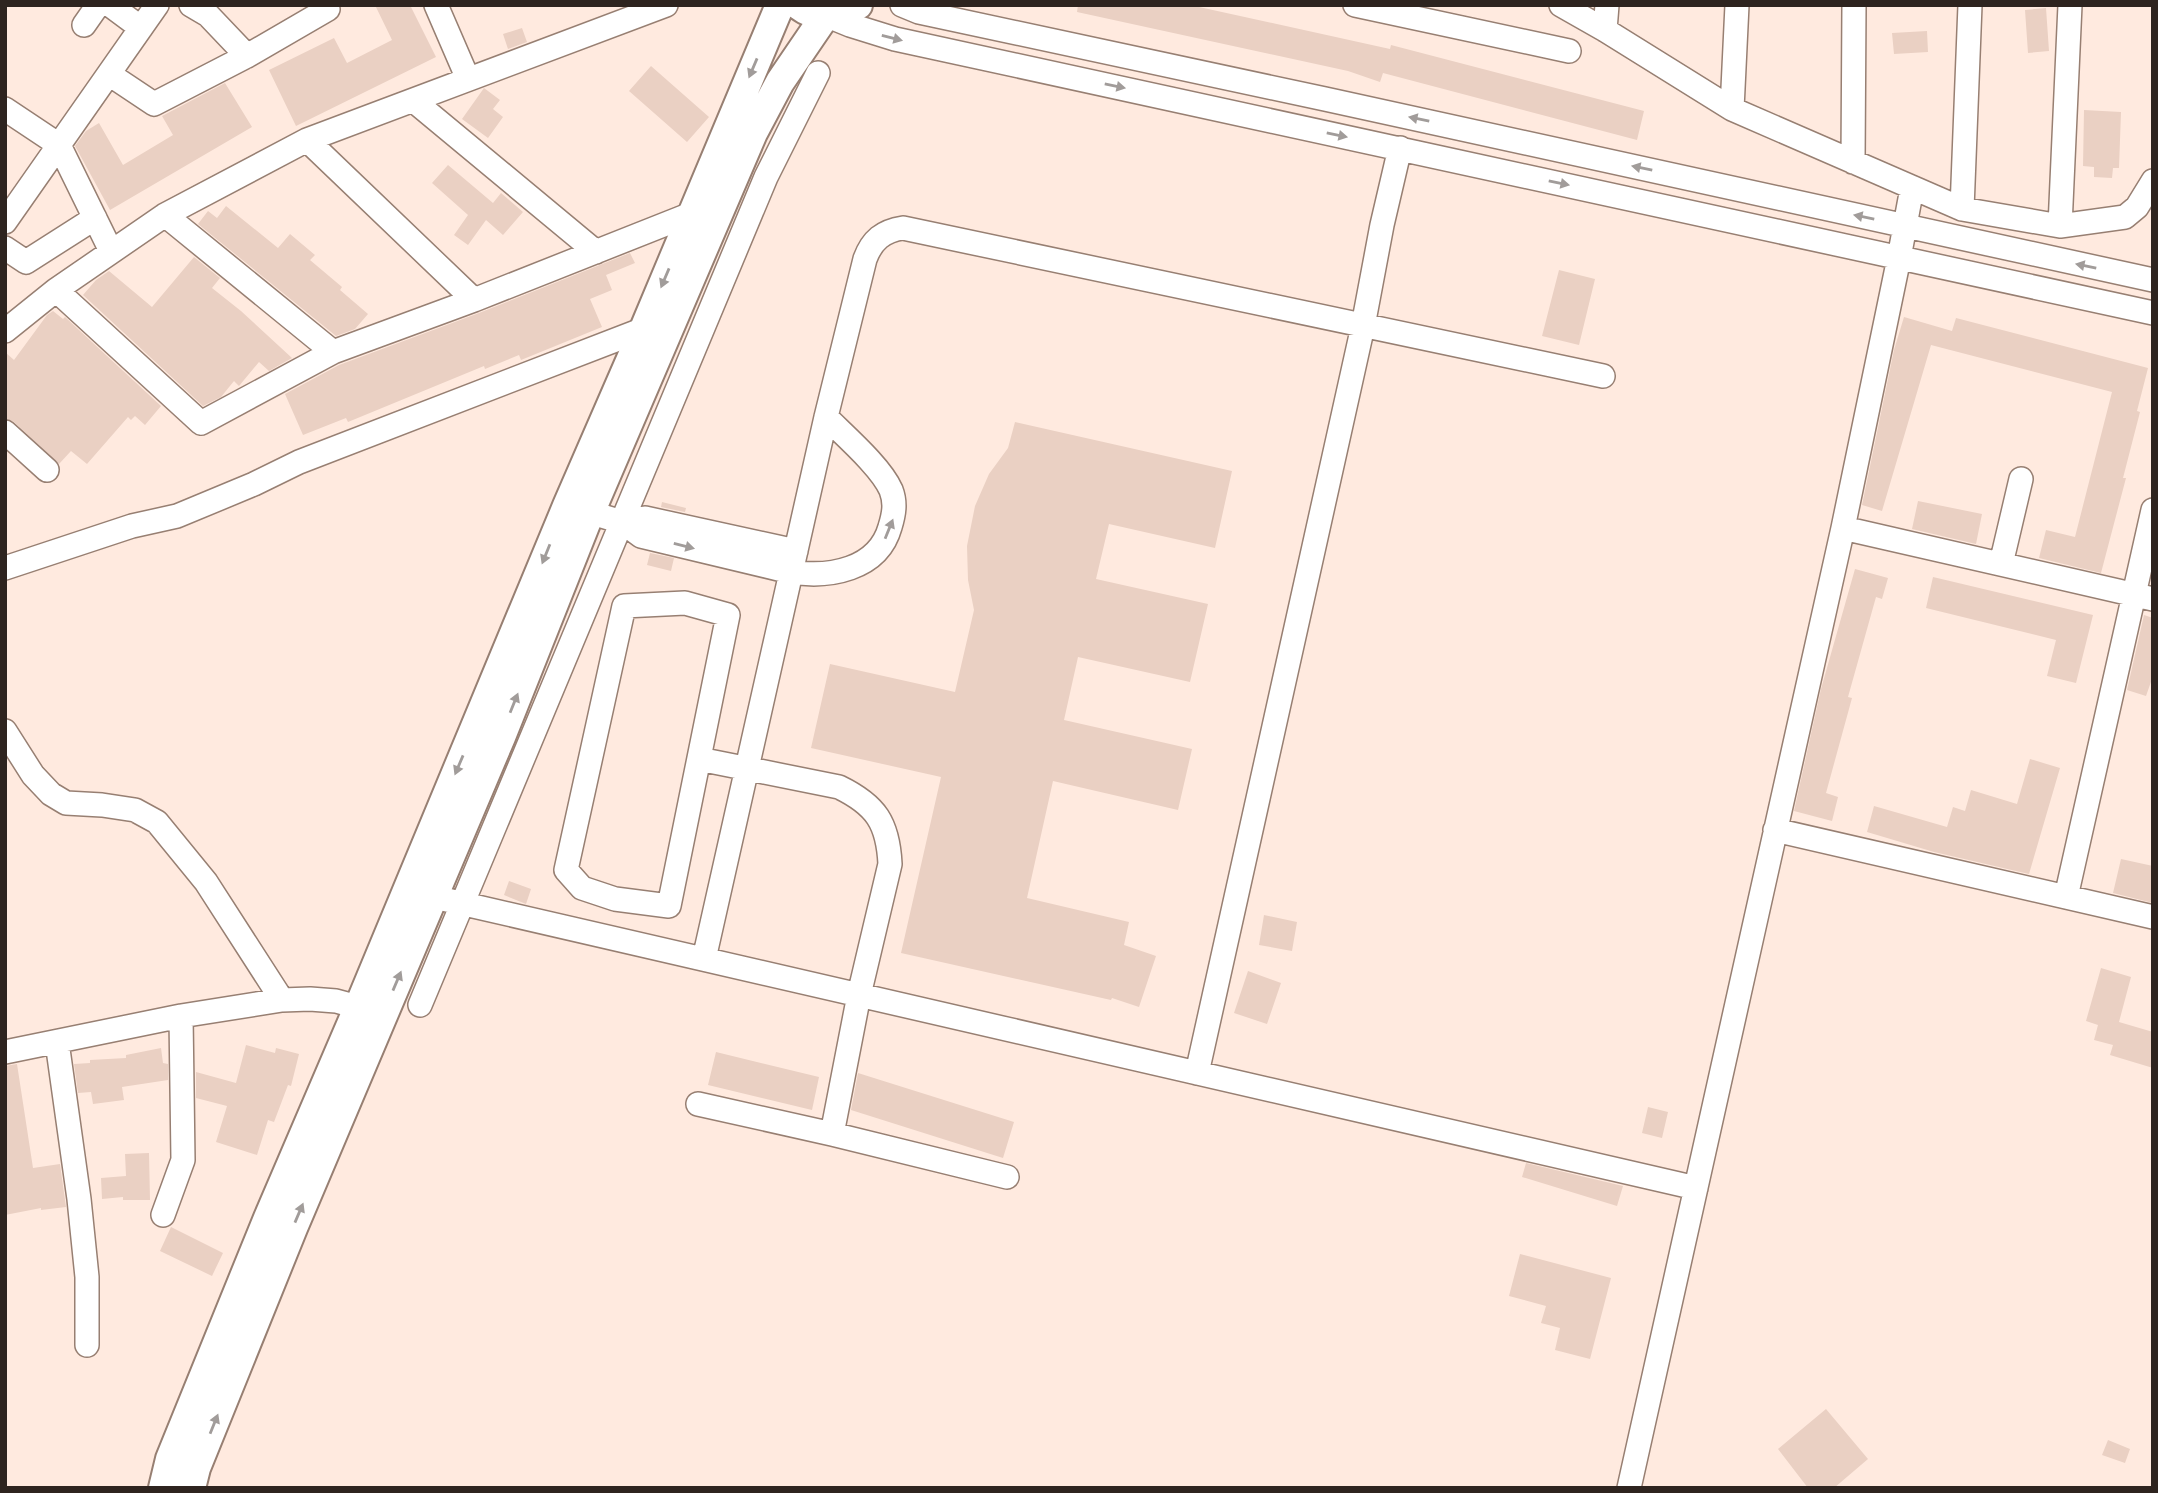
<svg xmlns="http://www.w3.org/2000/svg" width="2158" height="1493" font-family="Lato,sans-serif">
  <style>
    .building { fill: #ead0c3 }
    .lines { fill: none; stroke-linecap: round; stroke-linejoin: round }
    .minor-casing { stroke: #977f72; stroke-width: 26 }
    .major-casing { stroke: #977f72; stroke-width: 32 }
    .minor { stroke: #fff; stroke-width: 23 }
    .major { stroke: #fff; stroke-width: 28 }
    .oneway { fill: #a19c9a }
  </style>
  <rect width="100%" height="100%" fill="#ffeadf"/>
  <path class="building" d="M375,5H410L436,57L296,126L269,70L334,38L347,63L392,40Z
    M1078,5H1190L1390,49L1391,45L1644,111L1637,140L1383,73L1380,82L1348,71L1077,12Z
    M2046,8L2049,51L2028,53L2025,10Z
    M522,28L527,42L508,49L503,34Z
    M1927,31L1928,52L1894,54L1892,33Z
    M651,66L709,117L687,142L629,91Z
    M225,83L252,127L110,210L75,146L86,131L99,123L123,165L173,135L162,116Z
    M484,88L500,100L493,109L503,117L488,138L462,119Z
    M2084,110L2121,112L2119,168H2113L2112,178L2094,177V167L2083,166Z
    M448,165L493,203L501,193L523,212L503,235L486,220L468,245L454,235L468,215L432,183Z
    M226,206L278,248L290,234L315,255L310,260L342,287L340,290L368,314L355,329L336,336L198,224L208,211L217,218Z
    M630,253L635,263L606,275L612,290L590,299L602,327L521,360L519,355L485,369L484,366L348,422L346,418L303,435L285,394L339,365L479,313Z
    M194,257L220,278L212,288L241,311L292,358L269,371L259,362L239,386L234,381L221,397L203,406L83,295L96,280L109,271L152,307Z
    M1559,270L1595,279L1579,345L1542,336Z
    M53,311L63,319L65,317L161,406L145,425L135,416L131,420L128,417L87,464L71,451L59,464L14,422L5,418V352L14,360L47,315Z
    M1904,317L1952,331L1956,318L2148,368L2137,411L2140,412L2123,478H2126L2101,573L2039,558L2046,530L2075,537L2112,392L1931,345L1882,511L1862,505L1894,350Z
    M1015,422L1232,471L1215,548L1109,524L1096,579L1208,604L1190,682L1078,657L1064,720L1192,749L1178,810L1053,781L1027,898L1129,922L1124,945L1156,956L1139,1007L1112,998L1111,1000L901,953L941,777L811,748L830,664L955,692L974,610L968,580L967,546L975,506L989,474L1008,448Z
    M1918,501L1982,514L1976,544L1912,529Z
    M662,502L686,508L685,512L661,507Z
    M650,553L674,558L671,571L647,565Z
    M1855,569L1888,578L1882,599L1876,597L1848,697L1852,698L1826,793L1838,797L1832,821L1794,811L1821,689Z
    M1933,577L2093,615L2076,683L2047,676L2056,640L1926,608Z
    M2144,615L2153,618V676L2146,696L2127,690Z
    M2030,759L2060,768L2029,874L1934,852L1867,832L1874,806L1947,827L1953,807L1965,811L1971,790L2017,804Z
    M2121,859L2153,866V903L2113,893Z
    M509,881L531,889L526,904L504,895Z
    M1264,915L1297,922L1292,951L1259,945Z
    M2101,968L2131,977L2119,1022L2153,1032V1068L2110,1055L2113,1045L2094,1040L2098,1025L2086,1021Z
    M1248,971L1281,983L1267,1024L1234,1013Z
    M246,1045L275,1053L276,1048L299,1054L291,1086L288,1085L274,1122L268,1120L257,1155L216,1142L227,1106L196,1098V1072L236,1083Z
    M161,1048L163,1063L168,1064V1080L122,1087L124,1100L93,1104L91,1092L78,1093L74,1064L90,1063V1060L126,1058V1055Z
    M716,1052L819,1077L812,1110L708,1085Z
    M17,1064L33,1168L60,1164L66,1207L41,1210V1208L5,1215V1066Z
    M858,1073L1014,1122L1003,1158L851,1110Z
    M1648,1107L1668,1112L1662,1138L1642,1133Z
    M149,1153L150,1200H123V1197L102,1199L101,1178L126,1176L125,1154Z
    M1526,1163L1623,1186L1617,1206L1522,1177Z
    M171,1227L223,1253L212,1276L160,1251Z
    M1520,1254L1611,1278L1590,1359L1555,1350L1560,1328L1541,1323L1546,1306L1509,1296Z
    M1826,1409L1868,1459L1834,1488H1808L1778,1449Z
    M2108,1440L2130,1449L2125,1463L2102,1455Z"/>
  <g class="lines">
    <defs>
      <path id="minor" d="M110,5L141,28
        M191,5L208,15L247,56
        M436,5L468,79
        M902,5L919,12L1325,99L2153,280
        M1355,5L1569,51
        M1561,5L1605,30L1732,109
        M1737,5L1732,109L1962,209L2060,226L2070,5
        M828,16L850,25L895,39L2153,313
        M84,25L98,5
        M1605,30L1607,5
        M109,74L154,104L247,56L328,9L326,5
        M414,101L596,252
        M5,109L59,145L111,251
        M307,140L474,300
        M1853,162L1854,5
        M1962,209L1970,5
        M165,215L333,352
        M5,222L157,5
        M2060,226L2125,217L2137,207L2153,181
        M5,248L26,262L95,218
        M56,290L201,423L333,352L474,300L691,214
        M5,331L56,290L165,215L307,140L666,5
        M5,432L47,470
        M575,508L622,522L641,536L791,572C829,578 878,570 890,527C894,514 896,503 891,490C881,467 845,436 826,417
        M622,522L645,518L796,551
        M1843,528L2153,599
        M2001,564L2021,479
        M5,568L132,526L177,516L254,484L299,462L644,329
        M685,603L728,615L669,906L615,899L582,888L566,870L624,606Z
        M5,731L33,775L51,794L66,803L102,805L135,810L157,822L206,882L282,1000
        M699,759L839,787C876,805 888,823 890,864L859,995L832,1134
        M1775,830L2153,917
        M434,897L1696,1188
        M2066,897L2153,510
        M704,959L826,417L865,259C872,240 883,231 903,228L1603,376
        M420,1005L766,177L818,73
        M57,1042L79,1199L87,1277V1345
        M5,1052L181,1016L282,1000L310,999L336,1001L373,1011
        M1197,1073L1363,326L1382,225L1400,148
        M698,1104L832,1134L1007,1177
        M163,1215L183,1160L181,1016
        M1629,1488L1843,528L1899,258L1912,188"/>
      <path id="major" d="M798,5C817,20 840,18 858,5
        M163,1488L170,1459L268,1218L359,1006L567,506L644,329L780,5
        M191,1488L196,1468L293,1228L501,737L590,513L753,133L780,82L825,16"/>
    </defs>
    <use href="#minor" class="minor-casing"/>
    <use href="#major" class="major-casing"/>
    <use href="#minor" class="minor"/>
    <use href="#major" class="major"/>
  </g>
  <defs><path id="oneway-solid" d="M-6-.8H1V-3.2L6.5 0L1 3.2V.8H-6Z" transform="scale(1.75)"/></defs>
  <g class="oneway">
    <use href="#oneway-solid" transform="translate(892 38) rotate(14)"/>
    <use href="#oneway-solid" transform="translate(753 68) rotate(113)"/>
    <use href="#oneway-solid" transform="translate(1115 86) rotate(12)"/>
    <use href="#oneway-solid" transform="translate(1419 119) rotate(-168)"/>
    <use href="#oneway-solid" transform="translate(1337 135) rotate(12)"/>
    <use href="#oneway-solid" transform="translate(1642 168) rotate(-168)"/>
    <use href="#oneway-solid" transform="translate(1559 183) rotate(12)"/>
    <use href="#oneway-solid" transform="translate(1864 217) rotate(-168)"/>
    <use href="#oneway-solid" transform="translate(2086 266) rotate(-168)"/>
    <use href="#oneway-solid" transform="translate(665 278) rotate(113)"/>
    <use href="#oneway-solid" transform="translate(889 529) rotate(-68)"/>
    <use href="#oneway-solid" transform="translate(684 546) rotate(14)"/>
    <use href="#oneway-solid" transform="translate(546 554) rotate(112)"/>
    <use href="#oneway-solid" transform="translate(514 703) rotate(-68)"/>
    <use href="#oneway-solid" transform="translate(459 765) rotate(113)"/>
    <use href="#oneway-solid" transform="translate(397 981) rotate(-67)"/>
    <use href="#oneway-solid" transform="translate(299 1213) rotate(-67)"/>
    <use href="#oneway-solid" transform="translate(214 1424) rotate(-68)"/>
  </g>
  <rect width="2158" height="1493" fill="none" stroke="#2e241f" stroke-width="14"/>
</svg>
